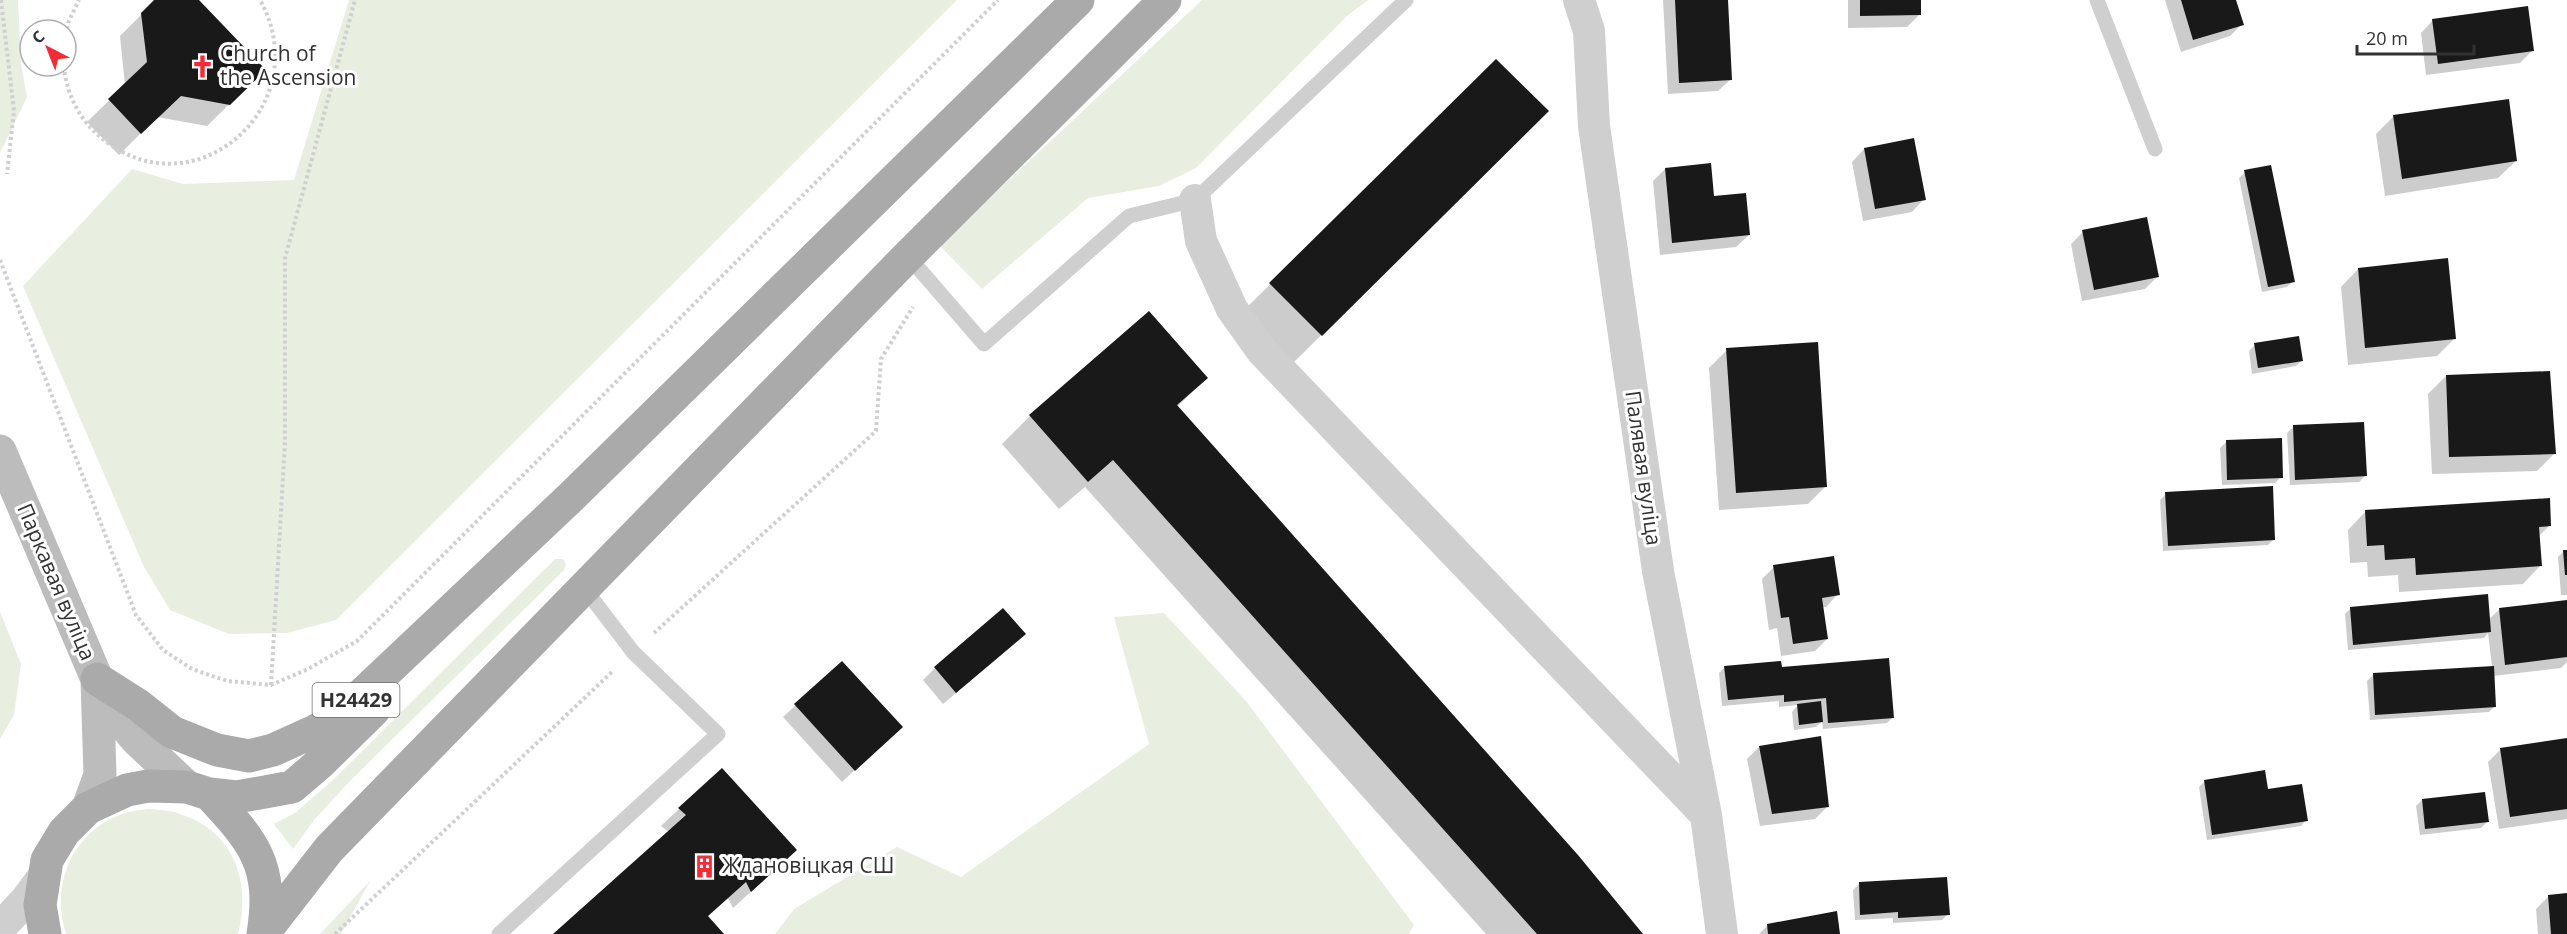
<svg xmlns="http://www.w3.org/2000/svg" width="2567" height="934" font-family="'Open Sans',sans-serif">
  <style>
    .green { fill: #e8efe0 }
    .shadow { fill: #0003 }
    .building { fill: #191919 }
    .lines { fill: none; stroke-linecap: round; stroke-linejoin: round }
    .path { stroke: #cfcfcf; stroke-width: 4; stroke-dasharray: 3 3; stroke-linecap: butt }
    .lane { stroke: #cfcfcf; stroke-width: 15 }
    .street { stroke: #cfcfcf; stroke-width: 32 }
    .secondary { stroke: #bcbcbc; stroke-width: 33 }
    .primary { stroke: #aaa; stroke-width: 33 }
    .labels { text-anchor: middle; stroke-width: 6; stroke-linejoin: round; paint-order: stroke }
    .shield { fill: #fff; stroke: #707070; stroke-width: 1.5 }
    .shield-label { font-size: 20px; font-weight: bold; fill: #323232 }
    .poi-label { font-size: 21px; fill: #323232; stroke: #fff; text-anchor: start }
    .street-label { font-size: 21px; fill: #323232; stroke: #fff }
  </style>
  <rect width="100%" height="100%" fill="#fff"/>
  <path class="green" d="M0,0H18L21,64L27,97L0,153Z
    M349,0H957L336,620L287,633L229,634L170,610L144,567L23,286L132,169L183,184L294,180Z
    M1202,0H1368L1348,15L1196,168L1159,186L1088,198L982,289L939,245Z
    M555,559H563L566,564L564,570L350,781L314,820L293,849L274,824L295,813L333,780Z
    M0,612L21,664L14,715L0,739Z
    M1164,613L1246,701L1414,925L1409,934H775L794,909L897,847L961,877L1149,744L1114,617Z
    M149,809C158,810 168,810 177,813C233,829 252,881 238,934H66C50,885 72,832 122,814C130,811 140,810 149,809Z
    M370,881L341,934H320Z"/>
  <path class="shadow" d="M156,0H196L264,70L207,126L157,117L119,155L87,122L125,85L120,36Z
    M1663,0H1727L1731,79L1718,91L1668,94Z
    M1848,0H1919V15L1907,27L1848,28Z
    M2165,0H2235L2242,24L2230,36L2181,52Z
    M2433,20L2532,51L2520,63L2426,75L2421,33Z
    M1496,61L1547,111L1289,367L1238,316Z
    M2394,116L2516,161L2498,178L2385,196L2376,134Z
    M1864,149L1924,199L1912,212L1863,221L1852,162Z
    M1665,169L1713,198L1749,235L1736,247L1660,255L1653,181Z
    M2245,172L2293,281L2287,287L2262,292L2239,178Z
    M2083,232L2157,277L2145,289L2082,301L2071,244Z
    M2358,269L2455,338L2437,356L2348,365L2341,287Z
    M1149,313L1206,378L1177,407L1642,934H1486L1085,487L1059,509L1002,444L1030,416Z
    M2255,345L2302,360L2296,366L2252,374L2249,351Z
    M1727,350L1826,486L1808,504L1719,510L1709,368Z
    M2446,376L2554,454L2537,471L2432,474L2428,394Z
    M2293,427L2365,476L2359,482L2290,485L2287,433Z
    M2226,442L2281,477L2275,483L2222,485L2220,448Z
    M2166,494L2274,539L2268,545L2163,551L2160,500Z
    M2365,512L2550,525L2538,537L2540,566L2523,584L2399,592L2398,575L2368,577L2367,562L2350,563L2348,530Z
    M2564,551H2567V595H2561L2558,557Z
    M1774,567L1838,594L1826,607H1822L1827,639L1815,651L1781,656L1777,628L1769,630L1762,579Z
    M2567,601V662L2561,668L2493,676L2495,706L2489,712L2370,720L2367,681L2373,675L2492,667L2488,633L2484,638L2348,650L2345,614L2351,608L2488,620L2499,610Z
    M1012,646L943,704L923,680L935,668Z
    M842,663L888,739L842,782L783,717Z
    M1725,667L1893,717L1887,723L1823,729L1822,721L1816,727L1794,730L1792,712L1798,705L1779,707V701L1722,706L1719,673Z
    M2567,740V819L2499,829L2488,762L2500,750Z
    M1759,747L1827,807L1815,819L1760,826L1747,759Z
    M2205,781L2267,791L2306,820L2301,826L2207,840L2199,787Z
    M2422,800L2487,822L2481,828L2420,835L2416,806Z
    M679,809L778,867L733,908L728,898L707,917L722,934H555L669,832L661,826Z
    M1859,884L1948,914L1942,920L1893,923V918L1855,920L1853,890Z
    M2567,895V934H2538L2536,909L2548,897Z
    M1768,925L1839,934H1759Z"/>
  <path class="building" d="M154,0H199L266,70L230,105L181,96L141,134L108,99L147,62L141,13Z
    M1675,0H1728L1732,80L1679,83Z
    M1860,0H1921V15L1860,16Z
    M2181,0H2236L2244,25L2193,40Z
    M2528,6L2534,51L2438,64L2432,19Z
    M1496,59L1549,111L1322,336L1269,283Z
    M2509,99L2517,161L2402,179L2393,115Z
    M1914,138L1926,200L1875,209L1864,148Z
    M1711,163L1714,196L1746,193L1750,235L1672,243L1665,168Z
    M2271,165L2295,282L2268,287L2244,170Z
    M2147,217L2159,277L2094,290L2082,230Z
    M2448,258L2456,339L2365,348L2358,268Z
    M1149,311L1208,378L1177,405L1578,855L1643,934H1537L1113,460L1088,482L1029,415Z
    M2299,336L2303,361L2258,368L2254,343Z
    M1818,342L1827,487L1736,493L1726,348Z
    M2550,371L2556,454L2449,457L2446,375Z
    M2364,422L2367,476L2295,480L2293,425Z
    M2282,438L2283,478L2227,480L2226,440Z
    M2273,486L2275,540L2168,546L2165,492Z
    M2550,498L2551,526L2539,527L2542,566L2416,575L2415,558L2385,560L2384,545L2367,546L2365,510Z
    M2563,550H2567V575H2565Z
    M1834,556L1840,595L1822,598L1828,639L1793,644L1789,617L1781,618L1773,565Z
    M2488,594L2491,632L2353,645L2350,607Z
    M2567,600V657L2505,665L2499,608Z
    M1003,608L1026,634L956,693L934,667Z
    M1889,658L1894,718L1828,723L1826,698L1784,702V695L1728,700L1724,666L1781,661L1782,667Z
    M842,661L903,727L855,771L794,704Z
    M2494,666L2496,707L2375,715L2373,673Z
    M1821,701L1823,722L1799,725L1797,704Z
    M1821,736L1829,807L1772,814L1759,746Z
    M2567,738V809L2510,817L2500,748Z
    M722,768L797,850L751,892L746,882L708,916L724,934H553L686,815L678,808Z
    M2265,770L2268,789L2302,784L2308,821L2212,835L2204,780Z
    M2485,792L2489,822L2425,829L2422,799Z
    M1947,877L1950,915L1898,918V912L1860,915L1859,882Z
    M2567,893V934H2551L2548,895Z
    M1837,911L1840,934H1768L1767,924Z"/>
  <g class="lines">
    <path class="path" d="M1,0L14,111L7,174
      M66,35L68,23L79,0
      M64,66C66,92 78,117 97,134C189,218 320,108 260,0
      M0,260L136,615L163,650L192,669L227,681L271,685L308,669L357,641L998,0
      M654,633L876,431L881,359L913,307
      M271,685L285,442V258L355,0
      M335,934L613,671"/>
    <path class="lane" d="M2097,0L2155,149
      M908,256L984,344L1129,216L1195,200L1406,0
      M499,934L718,734L633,652L584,588"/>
    <path class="street" d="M1579,0L1589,31L1594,126L1658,571L1706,815L1722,934
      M1195,200L1201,241L1232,309L1262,351L1706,815
      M0,928L26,900L43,877"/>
    <path class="secondary" d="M0,451L97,679L122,722L136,739L187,787
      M88,808L100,775L97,680"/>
    <path class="primary" d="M97,679L138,705L172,732L217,750L249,756L273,750L315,731L338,717L571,497L1078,0
      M209,794C254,842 274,865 263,934
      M45,934L40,905L47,860L64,832L88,808L127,790L148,786L187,787L209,794L237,797L292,787L320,763L374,710
      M263,934L329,849L908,256L1165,0"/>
  </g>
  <defs>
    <symbol id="church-bare" viewBox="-9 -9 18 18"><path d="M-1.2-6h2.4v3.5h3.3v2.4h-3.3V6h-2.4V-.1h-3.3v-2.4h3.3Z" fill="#f32b36" stroke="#fff" stroke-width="2.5" paint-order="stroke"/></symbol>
    <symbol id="building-bare" viewBox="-9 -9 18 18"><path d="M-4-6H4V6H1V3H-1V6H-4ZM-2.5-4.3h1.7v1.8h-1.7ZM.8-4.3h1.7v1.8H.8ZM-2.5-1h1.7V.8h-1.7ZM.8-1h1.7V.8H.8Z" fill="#f32b36" stroke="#fff" stroke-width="2.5" paint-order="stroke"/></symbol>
  </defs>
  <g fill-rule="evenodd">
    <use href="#church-bare" x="186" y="50" width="33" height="33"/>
    <use href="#building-bare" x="688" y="850" width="33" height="33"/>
  </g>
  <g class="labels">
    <rect class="shield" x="312.5" y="683" width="87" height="34" rx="4.5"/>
    <g class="shield-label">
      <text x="356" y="707">Н24429</text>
    </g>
    <g class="poi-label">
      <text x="220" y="61">Church of<tspan x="220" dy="24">the Ascension</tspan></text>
      <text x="722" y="873">Ждановіцкая СШ</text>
    </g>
    <g class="street-label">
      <text transform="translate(1643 468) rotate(82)" y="7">Палявая вуліца</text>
      <text transform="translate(56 582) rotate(67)" y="7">Паркавая вуліца</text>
    </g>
  </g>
  <g transform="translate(48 48) rotate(318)"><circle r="28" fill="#ffffff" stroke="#adadad" stroke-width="1.5"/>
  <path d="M0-4.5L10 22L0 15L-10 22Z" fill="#f32b36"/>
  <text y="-9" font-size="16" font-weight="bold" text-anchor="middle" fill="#323232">С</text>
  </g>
  <path d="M2357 45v9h117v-9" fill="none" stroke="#323232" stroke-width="3"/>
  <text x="2366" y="45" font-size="18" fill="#323232" stroke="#ffffff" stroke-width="4.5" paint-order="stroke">20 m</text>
</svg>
